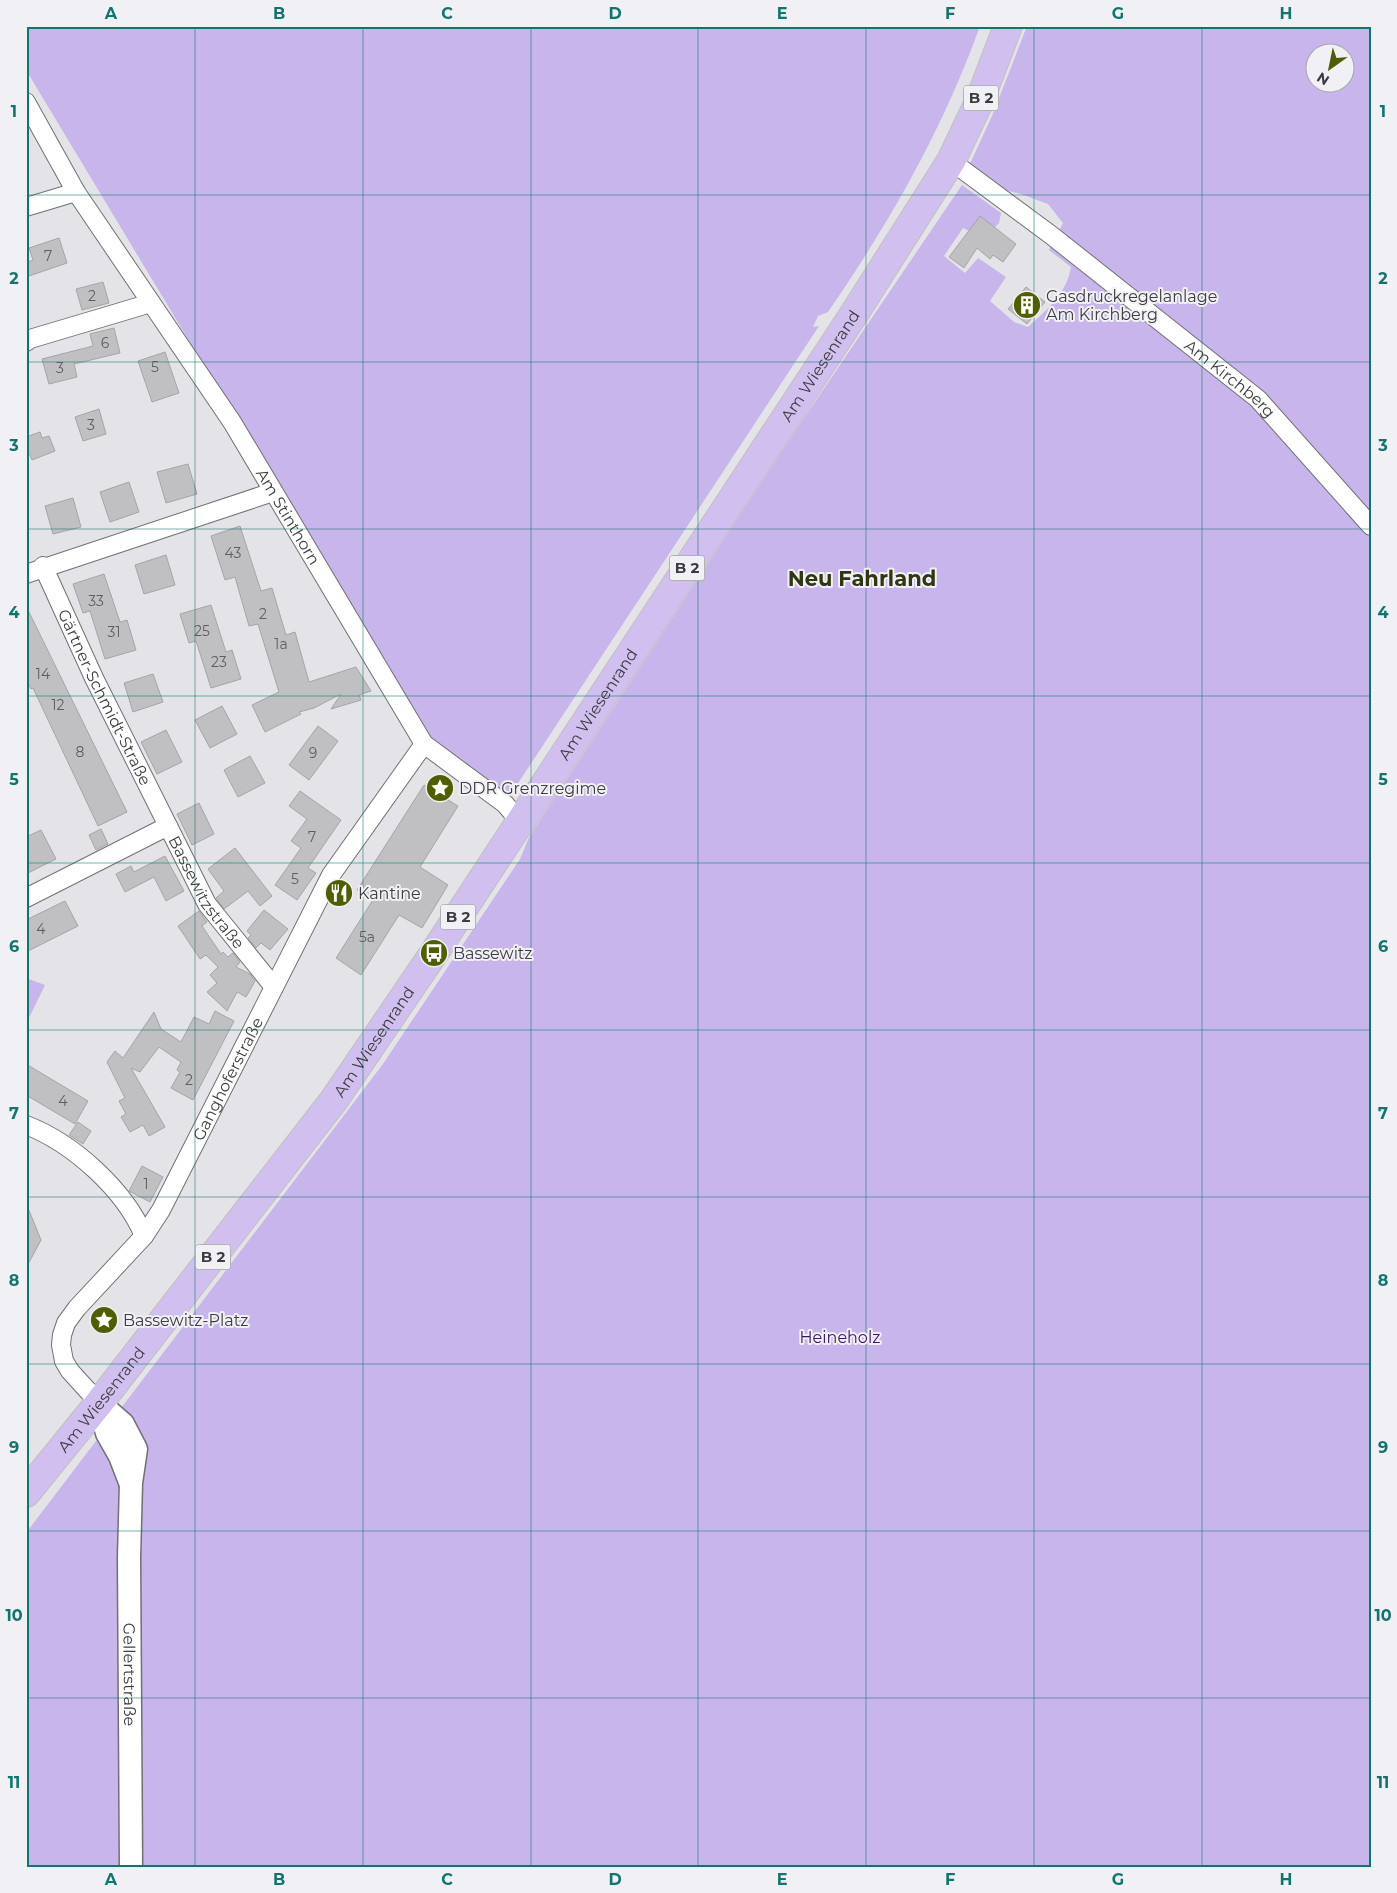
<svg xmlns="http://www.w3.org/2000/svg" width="1397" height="1893" font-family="Montserrat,sans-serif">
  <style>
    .green { fill: #c7b5eb; fill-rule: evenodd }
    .building { fill: #c0bfc2; stroke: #a5a4a7 }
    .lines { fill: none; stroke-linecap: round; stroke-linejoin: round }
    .minor-casing { stroke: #717073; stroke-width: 20 }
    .tertiary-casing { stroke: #717073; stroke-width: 25 }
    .primary-casing { stroke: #c1c1c1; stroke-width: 30 }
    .minor { stroke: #fff; stroke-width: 18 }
    .tertiary { stroke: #fff; stroke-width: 22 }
    .primary { stroke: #d1bff0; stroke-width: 28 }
    .grid { fill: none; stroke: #0f766e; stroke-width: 1; stroke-opacity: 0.55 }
    .labels { text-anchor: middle; stroke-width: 4; stroke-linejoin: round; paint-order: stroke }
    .number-label { font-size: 14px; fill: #5e5d5f }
    .shield { fill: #f1f0f4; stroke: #737275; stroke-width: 1 }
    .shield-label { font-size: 15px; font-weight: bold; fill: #3d3c3e }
    .poi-label { font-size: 16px; fill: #3d3c3e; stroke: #f1f0f4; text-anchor: start }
    .street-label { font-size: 16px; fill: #3d3c3e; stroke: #f1f0f4 }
    .park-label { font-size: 16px; fill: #3c1467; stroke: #f1f0f4 }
    .district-label { font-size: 21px; font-weight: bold; fill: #2f3711; stroke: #f1f0f4 }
    .neatline { fill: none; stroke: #0f766e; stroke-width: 2 }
    .grid-label { font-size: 16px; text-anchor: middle; font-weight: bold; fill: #0f766e }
  </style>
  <rect width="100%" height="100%" fill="#e4e3e7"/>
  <path class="green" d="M26,26H980C943,129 890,222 828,312L818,316L813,327L819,326L507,800L424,731L26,70Z
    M1027,26H1371V1867H26V1533L383,1064L520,859L530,835L789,440L962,185L1001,213L999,223L984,238L963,228L944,256L965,273L978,258L1006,277L990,301L1014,322L1028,327C1047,310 1067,293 1071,267L1049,250L1063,223L1048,204L1021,194L1004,190L968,168L992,116ZM1314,52H1344V82H1314Z
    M26,978L45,985L26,1024Z"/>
  <path class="building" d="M980,216L1016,244L1003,262L993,255L990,259L977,248L964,268L949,257Z
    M59,238L67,263L26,277V263L33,260L29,248Z
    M103,282L109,303L82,310L76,289Z
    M1026,287L1045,302L1027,324L1008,309Z
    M114,328L120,353L74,364L77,377L49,384L42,359L93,346L90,334Z
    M165,352L179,393L152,402L138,361Z
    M99,409L106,434L83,441L75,417Z
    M40,432L42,438L49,436L55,451L32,460L26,446V437Z
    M188,464L197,494L166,503L157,472Z
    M129,482L139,512L110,522L100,492Z
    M73,498L81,527L53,534L45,506Z
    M240,526L261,591L272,588L286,635L295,632L309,682L356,667L371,691L359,695L361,700L331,709L341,694L314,708L299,712L301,714L265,732L252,705L279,692L258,624L249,626L235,577L225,580L211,536Z
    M166,555L175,585L144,594L135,565Z
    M104,574L120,622L127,620L136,650L105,659L90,611L83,613L73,584Z
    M211,605L226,652L232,650L241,679L211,688L196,641L189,643L180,614Z
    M26,606L127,812L98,826L33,688L31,689L26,679Z
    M153,674L163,702L133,712L124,683Z
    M222,706L237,734L210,748L195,720Z
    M318,726L338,741L309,780L289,765Z
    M166,730L182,762L157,774L141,742Z
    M250,756L265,783L238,797L224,770Z
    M424,785L458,806L420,867L448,885L422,928L399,915L361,975L336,958L373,900L357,890Z
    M300,791L341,820L308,868L316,873L297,900L275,885L301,848L291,841L307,819L289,806Z
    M199,803L214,834L192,845L177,814Z
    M101,829L108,844L96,850L89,835Z
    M41,830L56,859L26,874V837Z
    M235,848L272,896L260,906L248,891L224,909L216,898L224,891L208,869Z
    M165,856L184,891L166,901L154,877L125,892L116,874L131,866L134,872Z
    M65,901L78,926L26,952V920Z
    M264,910L288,929L270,950L261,943L256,948L248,938L251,935L247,931Z
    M199,911L207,922L202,926L221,954L223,952L228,957L233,953L240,962L236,967L250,974L255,981L246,997L237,992L227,1011L207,992L217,983L210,975L218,967L206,955L200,959L178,926Z
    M215,1011L234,1021L193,1100L171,1088L180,1072L177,1070L181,1062L159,1047L140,1072L131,1068L165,1127L149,1136L143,1125L130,1132L121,1117L126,1114L119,1101L125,1098L107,1062L115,1051L123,1058L154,1012L161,1029L181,1042L194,1017L209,1024Z
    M26,1064L88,1101L75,1124L26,1095Z
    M78,1122L91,1131L83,1144L69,1135Z
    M142,1166L163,1177L150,1202L129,1191Z
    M26,1203L41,1240L26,1268Z"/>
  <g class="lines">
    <defs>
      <g id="minor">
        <path id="s1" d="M26,102L76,192L232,422L424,744L505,804L520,822"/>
        <path id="s2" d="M951,161L1051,235L1258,399L1371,526"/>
        <path d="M26,207L76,192"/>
        <path d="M26,342L30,339L151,303"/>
        <path id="s3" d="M43,566L94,678L168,826"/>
        <path d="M26,574L273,492"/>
        <path id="s4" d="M26,898L168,826L207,904L274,987"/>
        <path d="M26,1125C73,1143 125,1190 144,1236"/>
        <path id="s5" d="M99,1403L70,1371L64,1361L61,1345L62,1335L66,1323L77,1308L144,1236L161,1210L331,875L424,744"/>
      </g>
      <g id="tertiary">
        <path id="s6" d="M99,1403L123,1424L136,1449L131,1483L129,1557L131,1867"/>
        <path d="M99,1403L107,1433L120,1456L130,1482"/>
      </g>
      <g id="primary">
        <path id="s7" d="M26,1493L99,1403L334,1100L434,953L854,314L951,161L979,102L1008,26"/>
      </g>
    </defs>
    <use href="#minor" class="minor-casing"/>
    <use href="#tertiary" class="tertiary-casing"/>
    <use href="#primary" class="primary-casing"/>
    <use href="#minor" class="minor"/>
    <use href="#tertiary" class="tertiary"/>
    <use href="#primary" class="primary"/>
  </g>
  <path class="grid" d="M195,26V1867M363,26V1867M531,26V1867M698,26V1867M866,26V1867M1034,26V1867M1202,26V1867M26,195H1371M26,362H1371M26,529H1371M26,696H1371M26,863H1371M26,1030H1371M26,1197H1371M26,1364H1371M26,1531H1371M26,1698H1371"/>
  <defs>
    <symbol id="building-disc" viewBox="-11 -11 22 22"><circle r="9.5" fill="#4f5f00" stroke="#f1f0f4"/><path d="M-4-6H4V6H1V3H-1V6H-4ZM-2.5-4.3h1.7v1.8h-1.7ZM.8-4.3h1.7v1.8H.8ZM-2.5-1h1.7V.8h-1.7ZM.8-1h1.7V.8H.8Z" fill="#fff"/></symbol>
    <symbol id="sight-disc" viewBox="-11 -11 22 22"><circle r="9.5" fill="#4f5f00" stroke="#f1f0f4"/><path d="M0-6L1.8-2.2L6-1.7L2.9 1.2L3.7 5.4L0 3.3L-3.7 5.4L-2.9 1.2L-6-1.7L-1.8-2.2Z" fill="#fff"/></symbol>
    <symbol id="restaurant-disc" viewBox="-11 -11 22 22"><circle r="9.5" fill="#4f5f00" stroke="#f1f0f4"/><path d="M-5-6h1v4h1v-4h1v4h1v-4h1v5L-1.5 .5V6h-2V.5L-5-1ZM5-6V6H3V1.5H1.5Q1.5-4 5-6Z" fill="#fff"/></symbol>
    <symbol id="bus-disc" viewBox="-11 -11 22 22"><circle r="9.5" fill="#4f5f00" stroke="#f1f0f4"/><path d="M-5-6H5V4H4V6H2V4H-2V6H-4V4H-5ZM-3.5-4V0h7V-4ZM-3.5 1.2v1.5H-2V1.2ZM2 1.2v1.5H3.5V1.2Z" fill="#fff"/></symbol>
  </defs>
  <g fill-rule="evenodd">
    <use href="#building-disc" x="1011" y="289" width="32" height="32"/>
    <use href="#sight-disc" x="424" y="772" width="32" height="32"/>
    <use href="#restaurant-disc" x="323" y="877" width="32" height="32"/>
    <use href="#bus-disc" x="418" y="937" width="32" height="32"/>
    <use href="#sight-disc" x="88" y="1304" width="32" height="32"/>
  </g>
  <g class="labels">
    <g class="number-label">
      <text x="48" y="261">7</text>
      <text x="92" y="301">2</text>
      <text x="105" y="348">6</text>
      <text x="155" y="372">5</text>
      <text x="60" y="373">3</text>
      <text x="91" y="430">3</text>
      <text x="233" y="558">43</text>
      <text x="96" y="606">33</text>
      <text x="263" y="619">2</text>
      <text x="202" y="636">25</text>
      <text x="114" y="637">31</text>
      <text x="281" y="649">1a</text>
      <text x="219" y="667">23</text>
      <text x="43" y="679">14</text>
      <text x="58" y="710">12</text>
      <text x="80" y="757">8</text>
      <text x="313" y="758">9</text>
      <text x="312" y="842">7</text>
      <text x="295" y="884">5</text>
      <text x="41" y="934">4</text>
      <text x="367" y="942">5a</text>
      <text x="189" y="1085">2</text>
      <text x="63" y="1106">4</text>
      <text x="146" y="1189">1</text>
    </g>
    <g class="shield">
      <rect x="963.5" y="85.5" width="35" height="25" rx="4"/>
      <rect x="669.5" y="555.5" width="35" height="25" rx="4"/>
      <rect x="440.5" y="904.5" width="35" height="25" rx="4"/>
      <rect x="195.5" y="1244.5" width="35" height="25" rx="4"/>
    </g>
    <g class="shield-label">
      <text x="981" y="103">B 2</text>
      <text x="687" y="573">B 2</text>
      <text x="458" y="922">B 2</text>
      <text x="213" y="1262">B 2</text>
    </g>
    <g class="poi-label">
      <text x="1046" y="302">Gasdruckregelanlage<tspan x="1046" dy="18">Am Kirchberg</tspan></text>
      <text x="459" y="794">DDR Grenzregime</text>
      <text x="358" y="899">Kantine</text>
      <text x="453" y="959">Bassewitz</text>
      <text x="123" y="1326">Bassewitz-Platz</text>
    </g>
    <g class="street-label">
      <text dy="6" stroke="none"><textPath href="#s7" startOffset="1380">Am Wiesenrand</textPath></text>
      <text dy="6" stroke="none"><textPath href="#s2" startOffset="354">Am Kirchberg</textPath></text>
      <text dy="6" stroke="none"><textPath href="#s1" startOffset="491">Am Stinthorn</textPath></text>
      <text dy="6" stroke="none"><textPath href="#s3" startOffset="145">Gärtner-Schmidt-Straße</textPath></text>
      <text dy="6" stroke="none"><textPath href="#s7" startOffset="975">Am Wiesenrand</textPath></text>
      <text dy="6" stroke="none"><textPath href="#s4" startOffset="236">Bassewitzstraße</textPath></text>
      <text dy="6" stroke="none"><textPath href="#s7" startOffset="570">Am Wiesenrand</textPath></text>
      <text dy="6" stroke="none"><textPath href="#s5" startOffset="389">Ganghoferstraße</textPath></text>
      <text dy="6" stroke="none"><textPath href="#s7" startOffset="120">Am Wiesenrand</textPath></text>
      <text dy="6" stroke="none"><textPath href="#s6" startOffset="286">Gellertstraße</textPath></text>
    </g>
    <g class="park-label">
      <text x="840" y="1343">Heineholz</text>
    </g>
    <g class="district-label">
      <text x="862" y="586">Neu Fahrland</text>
    </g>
  </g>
  <rect width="1397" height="1893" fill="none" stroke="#f1f0f4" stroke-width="55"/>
  <g transform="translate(1330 68) rotate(213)"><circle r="24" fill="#f1f0f4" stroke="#a9a8ab"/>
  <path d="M0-4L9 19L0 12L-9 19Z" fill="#4f5f00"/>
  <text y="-8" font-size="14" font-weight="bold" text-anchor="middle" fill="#3d3c3e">N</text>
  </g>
  <rect x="28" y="28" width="1342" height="1838" class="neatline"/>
  <g class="grid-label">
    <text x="111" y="19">A</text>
    <text x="279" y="19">B</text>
    <text x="447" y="19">C</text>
    <text x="615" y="19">D</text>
    <text x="782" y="19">E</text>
    <text x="950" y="19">F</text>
    <text x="1118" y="19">G</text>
    <text x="1286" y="19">H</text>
    <text x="14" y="117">1</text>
    <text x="1383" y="117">1</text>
    <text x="14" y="284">2</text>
    <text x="1383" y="284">2</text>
    <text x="14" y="451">3</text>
    <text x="1383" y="451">3</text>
    <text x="14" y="618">4</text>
    <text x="1383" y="618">4</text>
    <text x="14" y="785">5</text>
    <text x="1383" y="785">5</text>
    <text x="14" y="952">6</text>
    <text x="1383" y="952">6</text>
    <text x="14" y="1119">7</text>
    <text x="1383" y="1119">7</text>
    <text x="14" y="1286">8</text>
    <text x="1383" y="1286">8</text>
    <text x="14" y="1453">9</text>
    <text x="1383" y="1453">9</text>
    <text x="14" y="1621">10</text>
    <text x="1383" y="1621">10</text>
    <text x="14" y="1788">11</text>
    <text x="1383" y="1788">11</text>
    <text x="111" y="1885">A</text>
    <text x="279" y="1885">B</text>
    <text x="447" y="1885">C</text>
    <text x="615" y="1885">D</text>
    <text x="782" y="1885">E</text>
    <text x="950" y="1885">F</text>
    <text x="1118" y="1885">G</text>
    <text x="1286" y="1885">H</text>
  </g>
</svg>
